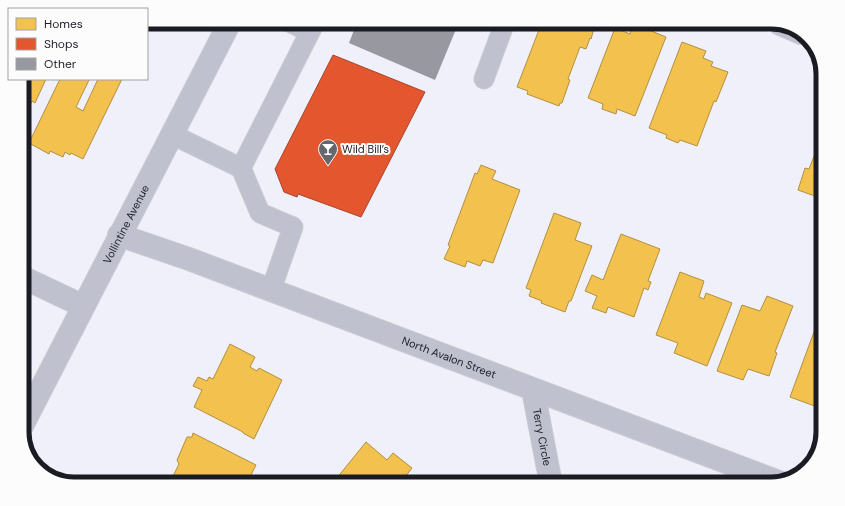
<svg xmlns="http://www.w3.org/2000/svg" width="845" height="506" font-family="'DM Sans',sans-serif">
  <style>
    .homes { fill: #f2c14e; stroke: #b29041 }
    .shops { fill: #e4572e; stroke: #a8452b }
    .building { fill: #9899a0 }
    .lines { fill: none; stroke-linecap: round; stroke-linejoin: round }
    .service-casing { stroke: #cacbd2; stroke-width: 21 }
    .minor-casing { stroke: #cacbd2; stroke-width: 24 }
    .tertiary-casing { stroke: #cacbd2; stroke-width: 24 }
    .service { stroke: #bfc1cf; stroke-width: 19 }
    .minor { stroke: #bfc1cf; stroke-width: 22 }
    .tertiary { stroke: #bfc1cf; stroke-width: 22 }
    .labels { text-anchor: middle; stroke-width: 4; stroke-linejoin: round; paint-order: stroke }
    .poi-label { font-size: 11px; fill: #1b1c23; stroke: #fcfcfc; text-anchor: start }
    .street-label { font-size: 11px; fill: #1b1c23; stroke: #fcfcfc }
    .rim { fill: none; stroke: #1b1c23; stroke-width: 5 }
  </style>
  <rect width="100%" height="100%" fill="#eff0f9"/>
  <path class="homes" d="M542,22H587L595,25L591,39L590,38L586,49L580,47L568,79L570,80L562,103H560L559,106L527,94L528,91L517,87Z
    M633,22L650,28L649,30L666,37L635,116L617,109L616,114L602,109L603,104L588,98L615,28L630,34Z
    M682,42L706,51L703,58L713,62L711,66L728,72L716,102L714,101L697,146L680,140L678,143L666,138L667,135L649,128Z
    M22,79H46L35,103L32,101L24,117L22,116Z
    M60,79H86L89,80L76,107L83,111L98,79H122L83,159L71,153L70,155L65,152L63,157L50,151L49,154L29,143Z
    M823,133V199L798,190L805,168L809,169Z
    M481,165L496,171L492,179L520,190L493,263L483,260L480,266L467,261L465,267L444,259L450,246L448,245L475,173L477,174Z
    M554,213L581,223L575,240L592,246L571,301H569L565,312L541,303L542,301L529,296L531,290L526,288Z
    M621,234L660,249L648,281L651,282L648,290L644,288L634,317L608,307L606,313L592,308L597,296L585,291L592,275L603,280Z
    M680,272L704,281L699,297L704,299L706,293L732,303L707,366L674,353L678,343L656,335Z
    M767,296L793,306L775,352L777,353L769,376L748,369L743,380L717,371L742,305L760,311Z
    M818,321L823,322V401L820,408L790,397Z
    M230,344L255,357L250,367L257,371L259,368L282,380L254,439L243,433V432L194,407L202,390L193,386L198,377L207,381L209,377L213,379Z
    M193,433L256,465L247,483L239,479L237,484H169L179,464L177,460L187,437H192Z
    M366,442L387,460L393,453L412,468L402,481L401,484H332Z"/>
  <path class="shops" d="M333,55L425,92L361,217L298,194L297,197L284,192L275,169Z"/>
  <path class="building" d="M357,22H459L435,80L349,43Z"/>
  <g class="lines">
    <defs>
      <path id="service" d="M289,22L310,32
        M484,79L505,22
        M171,134L241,168L315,22
        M241,168L260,213L293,227L271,290"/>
      <g id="minor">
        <path d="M780,24L801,33"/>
        <path id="s1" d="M119,235L189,259L779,482"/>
        <path d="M22,277L83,306"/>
        <path id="s2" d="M533,390L551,484"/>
      </g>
      <g id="tertiary">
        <path id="s3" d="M22,426L230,22"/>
      </g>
    </defs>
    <use href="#service" class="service-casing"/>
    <use href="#minor" class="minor-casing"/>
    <use href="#tertiary" class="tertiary-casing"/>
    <use href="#service" class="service"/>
    <use href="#minor" class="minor"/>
    <use href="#tertiary" class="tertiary"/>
  </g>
  <defs>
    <symbol id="bar-pin" viewBox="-11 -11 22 30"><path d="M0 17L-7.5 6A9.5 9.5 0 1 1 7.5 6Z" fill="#65666e" stroke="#fcfcfc"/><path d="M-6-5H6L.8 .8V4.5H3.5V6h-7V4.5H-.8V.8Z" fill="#fff"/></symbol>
  </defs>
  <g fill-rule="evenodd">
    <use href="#bar-pin" x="317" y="138" width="22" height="30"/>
  </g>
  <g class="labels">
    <g class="poi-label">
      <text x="342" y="153">Wild Bill’s</text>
    </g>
    <g class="street-label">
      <text dy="4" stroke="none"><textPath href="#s3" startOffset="227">Vollintine Avenue</textPath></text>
      <text dy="4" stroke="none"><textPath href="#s1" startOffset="352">North Avalon Street</textPath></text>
      <text dy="4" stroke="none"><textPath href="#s2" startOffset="48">Terry Circle</textPath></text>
    </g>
  </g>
  <path d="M0 0H845V506H0ZM74 29H771A45 45 0 0 1 816 74V432A45 45 0 0 1 771 477H74A45 45 0 0 1 29 432V74A45 45 0 0 1 74 29Z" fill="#fcfcfc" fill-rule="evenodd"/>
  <path class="rim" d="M74 29H771A45 45 0 0 1 816 74V432A45 45 0 0 1 771 477H74A45 45 0 0 1 29 432V74A45 45 0 0 1 74 29Z"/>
  <rect x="8" y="8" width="140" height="72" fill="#fcfcfc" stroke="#a2a2a5"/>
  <rect x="16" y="18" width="20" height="12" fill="#f2c14e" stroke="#a2a2a5"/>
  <text x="44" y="28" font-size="12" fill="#1b1c23">Homes</text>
  <rect x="16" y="38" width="20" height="12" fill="#e4572e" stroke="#a2a2a5"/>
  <text x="44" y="48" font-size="12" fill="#1b1c23">Shops</text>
  <rect x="16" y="58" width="20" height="12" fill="#9899a0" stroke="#a2a2a5"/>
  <text x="44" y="68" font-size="12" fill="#1b1c23">Other</text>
</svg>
